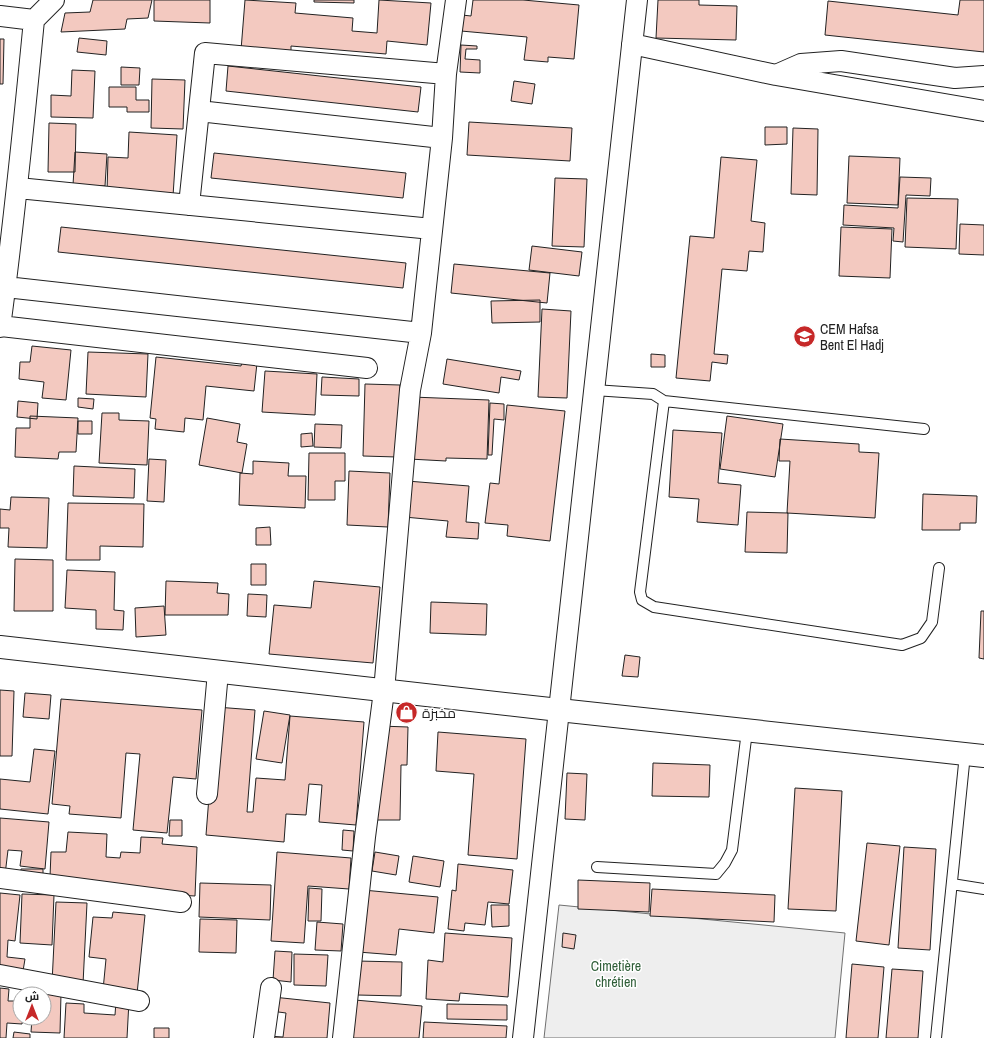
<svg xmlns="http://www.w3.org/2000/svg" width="984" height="1038" font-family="'Archivo Narrow',Cairo,sans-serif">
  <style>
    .green { fill: #eee; stroke: #6f6f6f }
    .building { fill: #f3c9c0; stroke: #222 }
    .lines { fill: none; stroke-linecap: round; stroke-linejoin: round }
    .service-casing { stroke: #222; stroke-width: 12 }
    .minor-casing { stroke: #222; stroke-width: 22 }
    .primary-casing { stroke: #222; stroke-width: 24 }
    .service { stroke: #fff; stroke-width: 10 }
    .minor { stroke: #fff; stroke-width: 20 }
    .primary { stroke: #fff; stroke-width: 22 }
    .labels { text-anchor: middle; stroke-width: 3; stroke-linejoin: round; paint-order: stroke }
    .poi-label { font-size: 14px; fill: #222; stroke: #fff; text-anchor: start }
    .park-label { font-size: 14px; fill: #2f5e38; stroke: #fff }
  </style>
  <rect width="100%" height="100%" fill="#fff"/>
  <path class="green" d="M559,905L845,933L835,1038H544Z"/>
  <path class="building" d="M93,0H152L148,18L127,19L125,29L61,32L65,13L90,12Z
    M154,0H210V23L154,21Z
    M245,0L296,3L295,13L353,18L352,31L377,33L379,0L431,3L427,45L387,41L386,54L291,46V55L241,50Z
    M314,0H354V3L314,2Z
    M473,0H523L579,5L574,59L548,57V62L524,60L527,37L461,31L462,15L471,16Z
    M658,0H699V5L737,6L736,40L656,38Z
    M960,0H984V52L825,35L828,1L958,15Z
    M79,38L107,41L106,55L77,52Z
    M0,39H4L3,84H0Z
    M461,45L477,46V49H466L465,59L480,60V73L460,72Z
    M228,66L421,87L418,112L226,91Z
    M121,67L140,68L139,85H121Z
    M72,70L95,71L93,118L51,117V95L71,96Z
    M152,79L185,80L183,129L151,128Z
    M514,81L535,84L532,104L511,101Z
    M109,87H136V100H149V112H127V107H109Z
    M469,122L572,128L570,161L467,155Z
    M49,123L76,124L75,172H48Z
    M765,127H787V144L765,145Z
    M793,128L818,129L817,195L791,194Z
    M129,132L177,135L173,196L107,192L108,157L128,158Z
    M75,152L107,154L105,186L73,185Z
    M214,153L406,173L403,198L211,178Z
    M849,156L900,158L898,205L847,203Z
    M721,157L757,160L751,221L765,223L763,252L749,251L747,271L722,269L714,354L728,355L727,364L712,362L710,381L676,378L690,236L714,238Z
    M900,177L931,178L930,196L906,195L903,242L893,241L894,228L843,225L844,205L898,208Z
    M555,178L587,179L584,247L552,246Z
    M907,198L958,199L956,249L905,247Z
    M960,224L984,225V255L959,254Z
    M61,227L406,263L403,288L58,252Z
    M841,227L892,229L890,278L839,276Z
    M532,246L582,252L579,276L529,270Z
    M454,264L550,273L547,303L451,293Z
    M540,300V322L492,323L491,301Z
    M542,309L571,311L567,398L538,397Z
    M32,346L71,350L66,400L42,398L44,382L19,379L20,362H30Z
    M88,352L148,354L146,397L86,394Z
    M651,354L665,355V367H651Z
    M156,357L241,366L242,362L257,363L254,391L206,386L203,420L185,418L184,432L155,429L156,419L150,418Z
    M447,359L521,371L519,380L501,377L499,393L443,384Z
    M265,371L317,374L315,415L262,412Z
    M322,377L359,379V396L321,395Z
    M365,384L400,385L397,457L363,456Z
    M412,397L489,400L487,459L446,458V461L409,459Z
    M78,398L94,399L93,409L78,407Z
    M18,401L38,403L37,419L17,417Z
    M490,403L504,404V420L494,419L492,455H488Z
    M507,405L565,411L550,541L507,536L508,525L485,523L490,483L499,484Z
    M102,413H119V420L149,421L147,465L99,463Z
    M30,416L78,418L76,452H59L58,459L15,457L16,428H30Z
    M727,416L783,424L775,477L720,469Z
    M207,418L240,424L237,442L247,444L242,473L199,465Z
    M78,421H92V434H78Z
    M315,424L342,425L341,448L314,447Z
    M673,430L722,433L718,483L741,485L738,525L697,522L699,499L669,497Z
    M312,433L313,446L301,447V434Z
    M780,439L859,444V452L879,453L875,518L787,513L790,461H779Z
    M309,453H345V481H335V500H308Z
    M149,459L166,460L164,502L147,501Z
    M253,461L289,463L288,476H306L305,508L239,505L240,473L253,474Z
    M74,466L135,469L134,498L73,496Z
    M349,471L390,473L388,527L347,525Z
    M407,481L469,486L466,522L479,523L478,539L446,537L448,521L404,517Z
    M923,494L977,496L976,523H960V530H922Z
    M11,497L49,498L47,548L8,547L9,528H0V509L10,510Z
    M68,503L144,504L143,547L100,546V560H66Z
    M747,512L788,513L787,553L745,552Z
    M270,527L271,545H256V528Z
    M15,559L53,560V611H14Z
    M251,564H266V585H251Z
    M67,570L115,572L114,610L124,611L123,630L96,629V610L65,608Z
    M166,581L218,583L217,593L229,594L228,615H165Z
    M314,581L380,587L373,663L269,654L274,605L311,608Z
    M248,594L267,595L266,617L247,616Z
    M431,602L487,604L486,635L430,633Z
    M164,606L166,635L136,637L135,608Z
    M981,611H984V659L979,658Z
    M625,655L640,657L638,677L622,676Z
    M0,690L14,691L12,756H0Z
    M25,693L51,695L49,719L23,717Z
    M61,699L202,710L196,779L173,777L167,833L133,830L140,754L126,753L121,818L69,814L70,806L52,804Z
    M216,707L255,710L247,812H253L256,778L285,780L290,716L364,722L356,825L319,822L322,785L309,784L306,815L286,814L284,842L206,835Z
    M264,711L290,715L282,763L256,759Z
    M380,726L408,727L407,765H401L400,820H377Z
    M438,732L526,739L517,859L468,855L474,774L436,771Z
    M34,749L55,751L48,814L0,809V779L30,782Z
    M653,763L710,765L709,797L652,796Z
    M567,773L587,774L585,820L565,819Z
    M795,788L842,791L836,911L788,909Z
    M0,818L49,822L45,869L20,866L22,851L8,850L5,875H0Z
    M170,820H182V836H169Z
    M343,830L354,831L353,851L342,850Z
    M68,832L107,834L106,857L120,858L121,852L140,853L141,837L163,838L162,844L197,847L195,896L92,890L93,880L50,877L51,852H66Z
    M867,843L900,846L889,945L856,941Z
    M904,847L936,849L930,950L898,948Z
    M277,852L351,858L349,889L308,886L304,943L271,941Z
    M375,852L399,856L396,875L372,871Z
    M413,856L444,861L440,887L409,882Z
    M458,864L513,870L509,904L488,902L485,925L465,923L464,931L448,929L452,890L456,891Z
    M21,869H43V878L20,877Z
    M578,880L650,883L649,912L578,909Z
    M200,883L271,885L270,920L199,917Z
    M309,888L322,889L321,921H308Z
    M652,889L775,895L774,922L650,916Z
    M363,890L438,897L434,933L399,929L396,955L358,952Z
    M0,893L20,895L15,941L8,940L7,957L25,959L23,971L0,969Z
    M22,894L54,895L52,945L20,943Z
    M56,902L87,903L83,984L52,983Z
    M491,905H509V926L492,927Z
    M113,912L145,915L137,994L103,990L106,959L89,957L93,917L112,918Z
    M200,919L237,920L236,953L199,952Z
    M317,922L343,924L341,951L315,950Z
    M445,933L512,938L508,997L460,993L459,1001L426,999L428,960L443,962Z
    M563,933L576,935L574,949L562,947Z
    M275,951L292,952L291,982L273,980Z
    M294,954L328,955L326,986L294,985Z
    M357,961L402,962L401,996L357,995Z
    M852,964L884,967L878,1038H846Z
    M892,969L923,971L918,1038H886Z
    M0,988L9,989L8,1001H20V1018H23L22,1024L7,1023L6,1038H0Z
    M33,993L61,994L60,1033L31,1032L32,1018H44V994Z
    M273,997L330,1003L327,1038H267L268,1036L283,1037L286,1013L271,1011Z
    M355,1000L422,1006L419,1038H351Z
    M116,1001H129L127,1038H64L66,1003L84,1004V1013L115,1015Z
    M447,1004L507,1005V1020L447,1019Z
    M424,1022L507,1026L506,1038H423Z
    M154,1028H169V1038H154Z
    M14,1032L30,1034V1038H13Z"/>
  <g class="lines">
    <defs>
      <path id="service" d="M594,390L653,394L664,401L640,592L642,600L654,607L902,645L921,638L932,622L939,568
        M664,401L924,429
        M597,867L716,874L725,863L732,850L747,731
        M952,884L984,889
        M936,1038L965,754"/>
      <path id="minor" d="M0,16L34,20C24,123 14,225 0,327
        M34,20L54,0
        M632,44L776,75L984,111
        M776,75L801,64L841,61L955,78L984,76
        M199,111L442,138
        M18,188L432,229
        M189,205L205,53L446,74
        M6,287L421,333
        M0,326L367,368
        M207,794L218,672
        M0,878L181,902
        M0,975L139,1001
        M264,1038L271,988
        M343,1038L365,837L384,691L410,390L421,333L442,138L446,74L456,0
        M523,1038L637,0"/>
      <path id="primary" d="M0,647L559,710L984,756"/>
    </defs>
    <use href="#service" class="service-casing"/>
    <use href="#minor" class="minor-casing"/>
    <use href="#primary" class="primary-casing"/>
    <use href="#service" class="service"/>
    <use href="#minor" class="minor"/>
    <use href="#primary" class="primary"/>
  </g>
  <defs>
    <symbol id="school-disc" viewBox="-11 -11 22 22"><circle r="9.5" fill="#c62828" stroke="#fff"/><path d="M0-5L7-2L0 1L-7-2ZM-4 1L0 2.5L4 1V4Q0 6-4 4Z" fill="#fff"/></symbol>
    <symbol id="shop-disc" viewBox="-11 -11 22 22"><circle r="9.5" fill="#c62828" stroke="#fff"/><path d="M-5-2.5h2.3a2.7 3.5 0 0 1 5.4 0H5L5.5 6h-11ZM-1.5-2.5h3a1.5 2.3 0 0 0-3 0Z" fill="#fff"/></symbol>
  </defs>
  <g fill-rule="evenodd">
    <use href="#school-disc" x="792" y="324" width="25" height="25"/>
    <use href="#shop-disc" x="394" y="700" width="25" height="25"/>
  </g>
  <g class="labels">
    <g class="poi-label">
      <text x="820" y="334">CEM Hafsa<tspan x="820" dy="16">Bent El Hadj</tspan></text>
      <text x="422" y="718">مخبزة</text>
    </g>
    <g class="park-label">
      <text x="616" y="971">Cimetière<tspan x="616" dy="16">chrétien</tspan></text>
    </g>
  </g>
  <g transform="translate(32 1006)"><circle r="19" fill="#ffffff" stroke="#a7a7a7"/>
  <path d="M0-3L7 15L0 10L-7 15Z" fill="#c62828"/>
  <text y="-6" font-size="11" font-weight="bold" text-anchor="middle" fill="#222222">ش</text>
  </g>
</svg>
